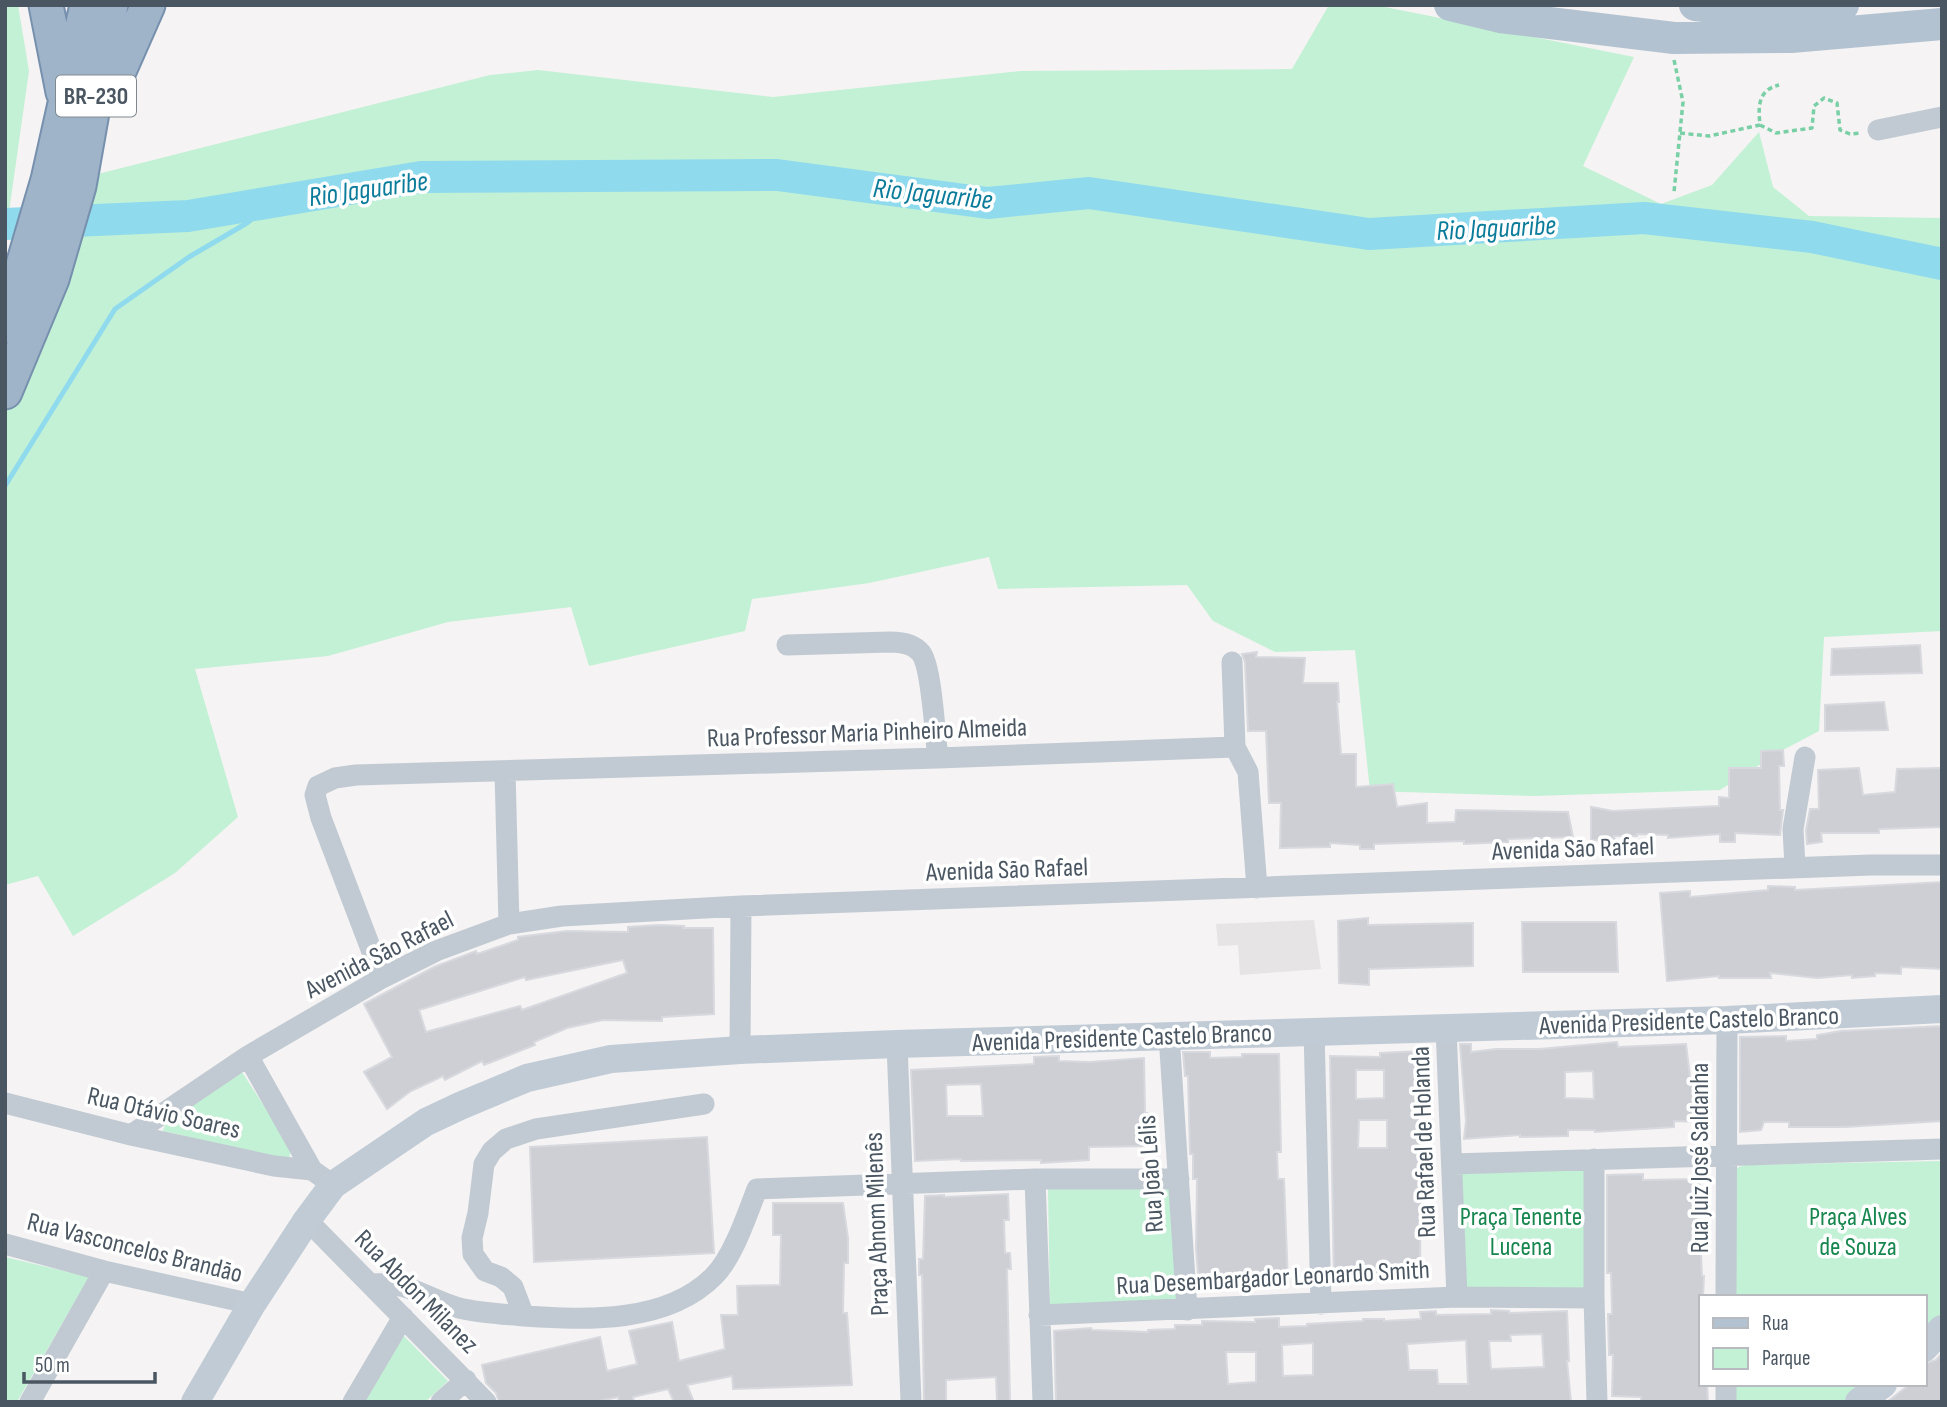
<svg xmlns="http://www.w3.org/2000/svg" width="1947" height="1407" font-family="'Sofia Sans Condensed',sans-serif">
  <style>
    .education { fill: #e6e4e5 }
    .green { fill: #c3f1d5 }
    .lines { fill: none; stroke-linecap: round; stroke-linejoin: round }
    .stream { stroke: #90daee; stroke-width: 5 }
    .river { stroke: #90daee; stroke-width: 32 }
    .building { fill: #cdcfd5; stroke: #d7d9de; stroke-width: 2; fill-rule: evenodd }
    .trunk-casing { stroke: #7690ad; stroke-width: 37 }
    .path { stroke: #7ad0a6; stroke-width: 3.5; stroke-dasharray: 5 3.5; stroke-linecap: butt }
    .minor { stroke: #c1cad2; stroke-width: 21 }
    .secondary { stroke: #c1cbd6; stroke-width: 28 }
    .primary { stroke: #b3c2d1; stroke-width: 32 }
    .trunk { stroke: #9fb4c9; stroke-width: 33 }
    .labels { text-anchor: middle; stroke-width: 7; stroke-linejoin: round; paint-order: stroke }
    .shield { fill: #fff; stroke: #808990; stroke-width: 2 }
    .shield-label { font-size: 24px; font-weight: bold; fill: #4a5661 }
    .street-label { font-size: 26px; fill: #4a5661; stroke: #fff }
    .park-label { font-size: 26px; fill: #17864f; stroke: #fff }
    .water-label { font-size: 28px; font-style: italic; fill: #0c7c9b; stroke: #fff }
  </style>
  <rect width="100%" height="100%" fill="#f5f3f3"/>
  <path class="education" d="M1314,920L1321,969L1240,975L1238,945L1218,946L1216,924Z"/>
  <path class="green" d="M5,5H18L29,71L5,240Z
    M1329,5H1375L1634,57L1583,166L1661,204L1712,185L1759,132L1773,187L1809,216L1942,218V631L1824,637L1819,731L1783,750L1720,790L1534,796L1370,791L1355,650L1275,652L1213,621L1187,585L998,589L989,557L869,583L752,599L745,631L589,666L571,607L448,622L328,656L195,669L238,817L175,873L73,936L38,876L5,885V409L12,398L78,179L490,75L538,70L773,97L1020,71L1292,69Z
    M242,1072L291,1148L289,1160L163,1131L166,1122Z
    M1942,1161V1313L1924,1332V1297H1735L1734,1169L1744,1165Z
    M1585,1168L1586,1292L1457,1297L1455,1170Z
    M1173,1186L1178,1303L1050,1308L1048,1189Z
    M5,1257L89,1277L17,1402H5Z
    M403,1335L448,1381L425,1402H363Z
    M1734,1384H1870L1846,1402H1734Z"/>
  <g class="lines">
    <path class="stream" d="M5,486L115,309L189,257L247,223L271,203"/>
    <path class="river" d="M5,224L188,216L421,177L777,175L988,203L1089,193L1369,234L1644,218L1812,237L1942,264"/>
  </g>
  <path class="building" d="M1920,645L1922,673L1831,675L1832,649Z
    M1257,652L1256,657L1305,658L1303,683H1338L1339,702H1337L1341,754H1356V787L1393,784L1397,807L1427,803V823L1455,822L1456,810L1568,812L1573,837L1508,839V842L1464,844V841L1374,844V849H1360V845L1330,843V847L1280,848L1281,803H1269L1266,731H1248L1245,662L1242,654Z
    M1884,702L1888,730L1825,731V705Z
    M1783,750L1784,766H1779L1780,810H1783L1780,835L1735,833V842H1720V834L1668,838V835L1637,834V836H1614L1615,841L1591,840V807L1613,811L1719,806V797L1729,798V768H1761V751Z
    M1859,768L1863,795L1895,792L1897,769L1942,768V827L1879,829V833H1821L1822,842L1807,844L1806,830L1810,809H1819L1818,770Z
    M1942,882V969L1901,967V974L1875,973V976L1852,978V975L1817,978L1770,973L1771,978H1719V976L1667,981L1660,893L1690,891V897L1768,890V886L1795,887V890Z
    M1368,918V925L1473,923V966L1369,969V985L1339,983L1338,921Z
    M1522,922H1616L1618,972H1523Z
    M659,925L684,926L683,928H713L714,1014L662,1017V1021L603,1020L567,1028L534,1042L535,1045L484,1065L482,1061L445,1080L443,1076L411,1091L387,1109L364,1072L392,1057L364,1004L434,967L476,951L477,954L518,940V937L567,931L628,932V927ZM623,960L627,973L522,1010L520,1006L426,1032L419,1010L525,977L526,980Z
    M1942,1026V1121L1845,1127H1789V1122H1764L1761,1130L1740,1132V1037L1786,1036V1041L1817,1039V1035L1841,1031Z
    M1617,1042L1618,1047L1686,1044L1691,1085H1695L1699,1122L1674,1121V1127L1595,1132V1130H1568V1136L1520,1137V1135L1464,1139L1466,1121L1460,1044H1471V1052L1496,1049H1539ZM1593,1071L1594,1099L1565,1098V1072Z
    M1421,1051L1417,1097L1421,1150L1420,1277L1334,1281L1330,1056L1380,1057V1053ZM1356,1070H1384V1098L1356,1099ZM1359,1120H1387V1148H1358Z
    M1183,1052H1210V1058L1242,1057V1054H1279L1281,1152H1277L1278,1179H1284L1288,1283L1199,1286L1196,1248L1197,1179H1193V1154H1190L1188,1076H1185Z
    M1059,1056V1061L1089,1062L1144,1058L1145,1113H1147L1149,1146L1089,1147V1160L1041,1163V1160L961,1161V1159L915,1161L911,1070L1034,1064V1057ZM981,1084L983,1116H947L946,1085Z
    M707,1137L714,1253L534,1262L530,1147Z
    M1643,1174V1180L1700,1179L1699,1213L1702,1276H1704L1703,1297H1700V1384H1707L1708,1402H1641V1397L1612,1396L1613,1355H1609L1608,1314H1612L1611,1273H1607V1175Z
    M1008,1194L1009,1220H1004L1005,1253H1010L1011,1269H1007L1010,1402H997L996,1377L946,1380V1402H924L922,1275H919V1259H923L925,1196L944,1195V1197Z
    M773,1203H843L848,1238V1263H844L843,1313H847L852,1385L733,1389L732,1376L687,1385L694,1402H674L668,1389L633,1397L634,1402H619L618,1397L595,1402H499L496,1393L486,1383L482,1365L600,1337L607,1371L637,1364L629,1331L672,1322L679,1361L725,1349L721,1315H738L737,1286L780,1285L781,1235H773Z
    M1491,1310L1509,1311V1313L1567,1311L1569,1361H1567L1571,1402H1056L1054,1331L1091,1328L1092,1330L1148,1332V1330L1175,1329V1325H1202V1321L1255,1322V1319L1279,1318V1327L1307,1326V1324L1363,1321V1319H1384V1321L1421,1319L1420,1312L1436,1311V1315L1491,1314ZM1542,1334L1544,1367L1491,1369L1489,1341H1511L1510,1335ZM1466,1340L1468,1384H1438L1437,1370H1409L1407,1344ZM1313,1343V1375L1283,1376L1282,1345ZM1226,1352H1256V1382L1228,1384Z
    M1942,1353V1402H1887L1910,1384H1924V1364L1936,1360Z"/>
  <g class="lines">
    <defs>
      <path id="trunk" d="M46,5L63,92
        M111,89L148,5
        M5,326L48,180L87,5
        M5,392L52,279L79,186L111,5"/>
    </defs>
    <use href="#trunk" class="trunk-casing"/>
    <path class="path" d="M1674,60L1683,102L1674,192
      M1760,125L1776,133L1812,128L1814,106L1824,98L1837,103L1840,130L1850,134L1860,133
      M1680,133L1709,136L1760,125C1758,106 1758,90 1779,85"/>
    <path class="minor" d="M1878,130L1942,117
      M787,645L890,642C901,642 914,644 921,653C932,667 935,737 938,758
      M1232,662L1235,747L1248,772L1257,888
      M505,772L509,924
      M1795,867L1793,829L1805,757
      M382,978L321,818L315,795L318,786L335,778L356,775L938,758L1235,747
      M1446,1028L1457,1297
      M1314,1031L1321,1304
      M1169,1035L1187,1310
      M897,1044L911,1402
      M740,1050L741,906
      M248,1056L312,1170
      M5,1103L131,1135L274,1166L312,1170L333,1185
      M704,1104L536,1129L506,1139L492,1151L484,1164L478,1213L472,1238L473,1254L485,1271L501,1277L513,1287L524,1316C586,1320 667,1324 714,1276C733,1257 747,1215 757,1189L1035,1179H1179
      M131,1135L248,1056L382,978L436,951L509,924L562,916L741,906L1871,865H1942
      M1594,1159V1298L1597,1402
      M1452,1164L1942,1149
      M1035,1179L1043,1402
      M307,1220L486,1402
      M5,1244L104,1271L252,1304
      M371,1284C409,1281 425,1298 459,1308C480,1313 502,1314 524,1316
      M1726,1297L1727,1020
      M1039,1315L1457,1297L1594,1298
      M30,1402L104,1271
      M353,1402L403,1317
      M441,1402L466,1380
      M1726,1402V1384"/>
    <path class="secondary" d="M1924,1348L1942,1329
      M195,1402L252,1304L307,1220L333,1185L426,1122L460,1106L527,1078L611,1059L740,1050L897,1044L1727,1020L1942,1009
      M1859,1402L1883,1384"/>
    <path class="primary" d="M1450,5L1500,17L1674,38L1791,37L1942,24
      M1695,5C1744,11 1794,11 1843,5"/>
    <use href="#trunk" class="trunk"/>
  </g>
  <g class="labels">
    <rect class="shield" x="56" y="75.5" width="80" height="41" rx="5"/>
    <g class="shield-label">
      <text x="96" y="104">BR-230</text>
    </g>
    <g class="street-label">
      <text transform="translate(867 732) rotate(-2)" y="9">Rua Professor Maria Pinheiro Almeida</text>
      <text transform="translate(1573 848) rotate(-2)" y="9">Avenida São Rafael</text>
      <text transform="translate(1007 869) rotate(-2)" y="9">Avenida São Rafael</text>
      <text transform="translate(379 954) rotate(-27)" y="9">Avenida São Rafael</text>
      <text transform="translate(1689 1020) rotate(-2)" y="9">Avenida Presidente Castelo Branco</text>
      <text transform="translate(1122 1037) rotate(-2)" y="9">Avenida Presidente Castelo Branco</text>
      <text transform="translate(164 1112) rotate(13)" y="9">Rua Otávio Soares</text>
      <text transform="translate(1423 1142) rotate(-92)" y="9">Rua Rafael de Holanda</text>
      <text transform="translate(1699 1158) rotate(-90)" y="9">Rua Juiz José Saldanha</text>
      <text transform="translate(1150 1174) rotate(-94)" y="9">Rua João Lélis</text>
      <text transform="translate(876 1224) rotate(-92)" y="9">Praça Abnom Milenês</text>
      <text transform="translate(135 1247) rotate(14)" y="9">Rua Vasconcelos Brandão</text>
      <text transform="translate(1273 1277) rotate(-3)" y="9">Rua Desembargador Leonardo Smith</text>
      <text transform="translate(417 1291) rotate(45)" y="9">Rua Abdon Milanez</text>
    </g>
    <g class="park-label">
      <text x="1521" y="1225">Praça Tenente<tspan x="1521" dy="30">Lucena</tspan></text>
      <text x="1858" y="1225">Praça Alves<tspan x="1858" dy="30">de Souza</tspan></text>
    </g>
    <g class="water-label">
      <text transform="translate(368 188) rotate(-8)" y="10">Rio Jaguaribe</text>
      <text transform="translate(933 193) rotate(6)" y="10">Rio Jaguaribe</text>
      <text transform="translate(1496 227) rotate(-3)" y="10">Rio Jaguaribe</text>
    </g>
  </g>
  <rect width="1947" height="1407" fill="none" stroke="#4a5661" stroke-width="14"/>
  <rect x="1699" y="1295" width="228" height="91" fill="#ffffff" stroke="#b7bbc0" stroke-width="2"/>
  <rect x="1713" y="1318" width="35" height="10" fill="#b3c2d1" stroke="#b7bbc0" stroke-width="2"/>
  <text x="1762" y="1330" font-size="21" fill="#4a5661">Rua</text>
  <rect x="1713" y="1348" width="35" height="21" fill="#c3f1d5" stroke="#b7bbc0" stroke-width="2"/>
  <text x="1762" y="1365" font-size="21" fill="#4a5661">Parque</text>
  <path d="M24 1372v10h131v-10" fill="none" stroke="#4a5661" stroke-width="3.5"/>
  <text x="35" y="1372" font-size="21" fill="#4a5661" stroke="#ffffff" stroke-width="5" paint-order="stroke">50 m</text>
</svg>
